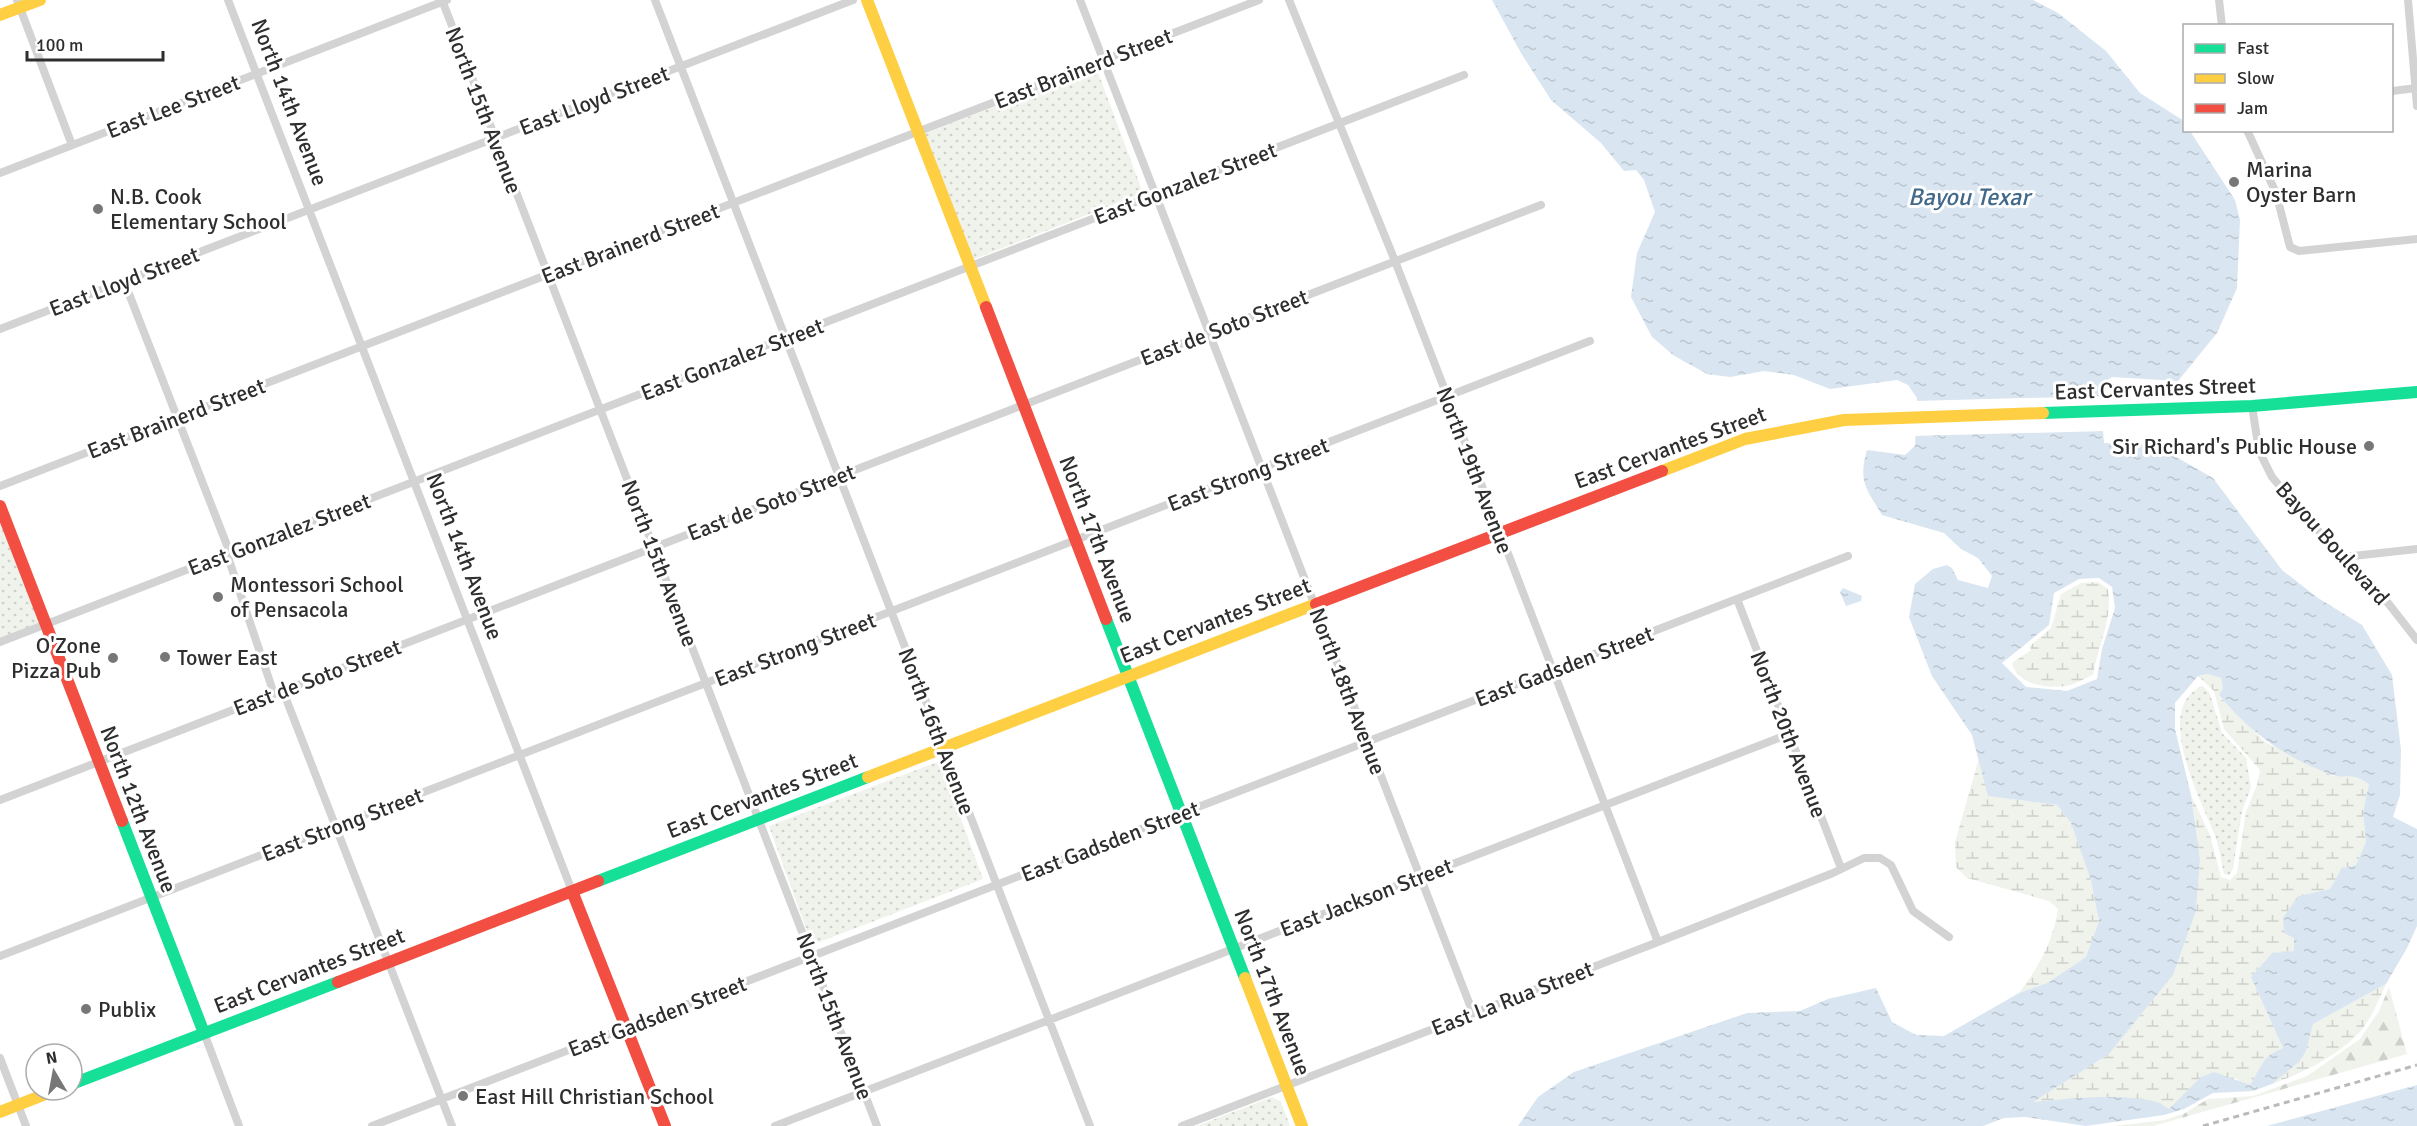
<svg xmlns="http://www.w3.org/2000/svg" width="2417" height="1126" font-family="Signika,sans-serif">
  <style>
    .green { fill: url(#green-dots) }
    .forest { fill: url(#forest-firs) }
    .wetland { fill: url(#wetland-marsh) }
    .water { fill: url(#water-ripples); fill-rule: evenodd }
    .pier { fill: #fff }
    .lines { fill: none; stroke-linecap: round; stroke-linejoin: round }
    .street { stroke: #d3d3d3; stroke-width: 8 }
    .fast { stroke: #16e098; stroke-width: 12 }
    .slow { stroke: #ffcf43; stroke-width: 12 }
    .jam { stroke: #f24e42; stroke-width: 12 }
    .rail { stroke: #bababa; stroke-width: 3; stroke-dasharray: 6 4.5; stroke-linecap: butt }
    .poi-dot { fill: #777; stroke: #fff; stroke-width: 2 }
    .labels { text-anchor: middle; stroke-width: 6; stroke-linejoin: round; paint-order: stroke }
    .street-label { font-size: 22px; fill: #2e2e2e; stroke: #fff }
    .poi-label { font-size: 22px; fill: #2e2e2e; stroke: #fff; text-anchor: start }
    .water-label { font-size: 24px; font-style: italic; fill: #42698a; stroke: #fff }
  </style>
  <defs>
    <pattern id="green-dots" width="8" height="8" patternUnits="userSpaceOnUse" patternTransform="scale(1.5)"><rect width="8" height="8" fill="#f0f3ec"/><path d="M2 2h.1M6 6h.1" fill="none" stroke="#ced1cb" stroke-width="1.8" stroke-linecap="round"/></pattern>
    <pattern id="forest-firs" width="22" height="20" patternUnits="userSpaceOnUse" patternTransform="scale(1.5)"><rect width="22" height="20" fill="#f0f3ec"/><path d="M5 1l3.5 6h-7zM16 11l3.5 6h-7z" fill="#ced1cb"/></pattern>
    <pattern id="wetland-marsh" width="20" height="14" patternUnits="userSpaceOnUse" patternTransform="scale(1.5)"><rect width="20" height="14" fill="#f0f3ec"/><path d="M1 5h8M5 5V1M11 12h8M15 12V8" fill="none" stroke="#ced1cb"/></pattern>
    <pattern id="water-ripples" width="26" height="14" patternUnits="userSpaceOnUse" patternTransform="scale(1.5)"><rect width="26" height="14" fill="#d9e5f0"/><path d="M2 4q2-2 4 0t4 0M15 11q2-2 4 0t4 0" fill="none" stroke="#bbc5ce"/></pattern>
  </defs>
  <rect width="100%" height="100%" fill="#fff"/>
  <path class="green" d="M1096,67L1143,193L972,260L924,134Z
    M0,506L46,624L0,642Z
    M2203,686L2210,694L2222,733L2246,758L2251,788L2242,811L2233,869L2229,875L2224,874C2221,860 2219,846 2214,833C2200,799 2152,706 2203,686Z
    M940,761L983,879L812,945L769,826Z
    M1272,1097L1281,1102L1290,1126H1197Z"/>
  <path class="forest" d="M2389,987L2407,1054L2153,1126H2114L2165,1120L2185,1113L2208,1099L2253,1096L2307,1076L2360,1039L2379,1011Z"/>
  <path class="wetland" d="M2098,582L2108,589C2113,618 2098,646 2093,675C2085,678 2075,685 2066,686C2048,689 2016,684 2012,663L2031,650L2030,646L2051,628L2061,594L2081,583Z
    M2207,674L2221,678L2223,688L2219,696L2265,742L2333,776L2355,775L2369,784L2363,811L2366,842L2356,865L2341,869L2330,889L2298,896L2294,951L2272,953L2251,977L2283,1048C2261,1056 2261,1068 2250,1086H2244L2236,1078L2169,1109L2146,1100L2062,1099L2031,1102L2109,1054L2173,975L2196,911L2200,859L2191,795L2210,835L2221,877L2230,880L2237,873L2246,812L2257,785L2260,770L2224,729L2214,691L2198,676Z
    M1979,758L1989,796L2057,805L2071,823L2091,881L2099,921L2086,957L2047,983L2019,993C2039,967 2053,941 2058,909L2049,901L1967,878L1956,867L1955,842Z
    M2386,984C2378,1001 2370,1023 2356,1036C2334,1058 2300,1074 2272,1084C2299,1057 2303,1064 2313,1024Z"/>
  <path class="water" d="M1492,0H2033L2058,13L2106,51L2140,93L2184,121V130L2190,131L2235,200L2240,220L2237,288L2217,333L2178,381L2112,377L2103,383L2100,398L2104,443L2146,445L2169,453L2213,478L2282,570L2318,598L2362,625L2392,675L2401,750L2400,795L2393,817L2417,829V926L2407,948L2386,984L2313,1024L2306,1051L2299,1062L2272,1084L2253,1091L2213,1093L2184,1109L2164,1115L2086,1126L2025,1117L2004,1118L1983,1126H1518L1538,1097L1574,1072L1747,1013L1800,1011L1828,999L1876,988L1892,1022L1916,1035L1944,1036L2019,993L2047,983L2086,957L2099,921L2091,881L2071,823L2057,805L1988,796L1972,735L1932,676L1909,617L1915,584L1933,569L1947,565L1952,568L1958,580L1988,588L1992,576L1978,558L1961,549L1944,533L1882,515C1866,488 1858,482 1867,450L1905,455L1915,446L1917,398L1908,385L1897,380L1830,389L1794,375L1764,371L1730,377L1707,374L1673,355L1652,337L1631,297L1637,253L1655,212L1644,180L1636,170L1624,171L1601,143L1551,100L1521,53ZM2099,578L2112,587L2115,608L2102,649L2097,679L2067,691L2026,687L2002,663L2049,625L2054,593L2079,579ZM2207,674L2221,678L2223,688L2219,695C2251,733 2284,757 2330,774C2347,781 2348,770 2369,784L2363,811L2366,842L2356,865L2341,869L2330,889L2298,896L2283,918L2284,933L2294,938V951L2272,953L2251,977L2283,1048C2260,1057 2262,1067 2250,1085L2214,1072L2201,1077L2169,1109C2164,1107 2162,1103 2157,1102C2124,1093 2067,1098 2033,1102L2109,1054L2173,975L2196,911L2200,859L2191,795L2175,729V703L2198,676Z
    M1843,588L1862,596L1861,601L1846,606L1840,592Z
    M2417,1085V1126H2267Z"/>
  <path class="pier" d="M2103,396L2106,431L1912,436L1914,401Z"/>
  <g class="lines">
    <path class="street" d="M17,0L72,145
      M228,0L572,891
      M442,0L877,1126
      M655,0L1090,1126
      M1080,0L1473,1013
      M1289,0L1395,261L1658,942
      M2219,0L2222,26
      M2408,0L2417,106
      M2392,91L2417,88
      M2247,130L2276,193L2290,247L2299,251L2417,239
      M0,173L447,0
      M124,281L230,553
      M0,329L853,0
      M2252,406L2259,451L2272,477L2313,525L2388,603L2417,640
      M0,486L1259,0
      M227,554L274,694
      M2344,557L2417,549
      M1737,599L1841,868
      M0,642L1464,75
      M283,691L452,1126
      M0,800L1541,205
      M0,956L1590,341
      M204,1033L239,1126
      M0,1058L26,1126
      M372,1126L1848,556
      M775,1126L1789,734
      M1182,1126L1658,942L1833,873L1864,858H1880L1891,865L1913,911L1949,937"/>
    <path class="fast" d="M2043,413L2252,406L2417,392
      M1106,619L1245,978
      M122,821L204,1033
      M598,881L868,777
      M72,1084L338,982"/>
    <path class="slow" d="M867,0L986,307
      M0,15L40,0
      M1662,471L1745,439L1844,420L2043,413
      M868,777L1316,604
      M1245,978L1302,1126
      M0,1112L56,1090"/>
    <path class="jam" d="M986,307L1106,619
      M0,506L122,821
      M1316,604L1662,471
      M572,891L665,1126
      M338,982L598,881"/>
    <path class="rail" d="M2203,1126L2417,1065"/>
  </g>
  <g class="poi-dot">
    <circle cx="2234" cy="182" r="6"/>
    <circle cx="98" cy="209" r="6"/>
    <circle cx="2369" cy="446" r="6"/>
    <circle cx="218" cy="597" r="6"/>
    <circle cx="165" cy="657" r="6"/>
    <circle cx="113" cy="658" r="6"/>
    <circle cx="86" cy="1009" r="6"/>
    <circle cx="463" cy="1096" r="6"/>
  </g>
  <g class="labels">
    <g class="street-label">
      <text transform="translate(1083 68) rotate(-21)" y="8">East Brainerd Street</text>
      <text transform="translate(594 100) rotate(-21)" y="8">East Lloyd Street</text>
      <text transform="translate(290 102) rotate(69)" y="8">North 14th Avenue</text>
      <text transform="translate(173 106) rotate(-21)" y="8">East Lee Street</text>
      <text transform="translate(484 110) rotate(69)" y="8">North 15th Avenue</text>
      <text transform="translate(1185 183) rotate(-21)" y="8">East Gonzalez Street</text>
      <text transform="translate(630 243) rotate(-21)" y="8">East Brainerd Street</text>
      <text transform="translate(124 281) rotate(-21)" y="8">East Lloyd Street</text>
      <text transform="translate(1224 327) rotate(-21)" y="8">East de Soto Street</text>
      <text transform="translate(732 359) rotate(-21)" y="8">East Gonzalez Street</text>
      <text transform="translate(2155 388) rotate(-2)" y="8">East Cervantes Street</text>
      <text transform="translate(176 418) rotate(-21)" y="8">East Brainerd Street</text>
      <text transform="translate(1670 447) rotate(-20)" y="8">East Cervantes Street</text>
      <text transform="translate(1475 470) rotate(69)" y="8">North 19th Avenue</text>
      <text transform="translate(1248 474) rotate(-21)" y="8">East Strong Street</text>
      <text transform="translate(771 502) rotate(-21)" y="8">East de Soto Street</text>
      <text transform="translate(279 534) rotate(-21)" y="8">East Gonzalez Street</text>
      <text transform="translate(1098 539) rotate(69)" y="8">North 17th Avenue</text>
      <text transform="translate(2333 543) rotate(48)" y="8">Bayou Boulevard</text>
      <text transform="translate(465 556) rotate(69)" y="8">North 14th Avenue</text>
      <text transform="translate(660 563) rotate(69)" y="8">North 15th Avenue</text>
      <text transform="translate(1215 620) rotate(-21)" y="8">East Cervantes Street</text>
      <text transform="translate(795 649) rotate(-21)" y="8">East Strong Street</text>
      <text transform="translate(1564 666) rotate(-21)" y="8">East Gadsden Street</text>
      <text transform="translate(317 677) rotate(-21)" y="8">East de Soto Street</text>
      <text transform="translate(1348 691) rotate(69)" y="8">North 18th Avenue</text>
      <text transform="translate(937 731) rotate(69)" y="8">North 16th Avenue</text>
      <text transform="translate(1789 734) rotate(69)" y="8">North 20th Avenue</text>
      <text transform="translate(762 795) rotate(-21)" y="8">East Cervantes Street</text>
      <text transform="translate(139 809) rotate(69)" y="8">North 12th Avenue</text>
      <text transform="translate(342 824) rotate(-21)" y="8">East Strong Street</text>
      <text transform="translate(1110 841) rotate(-21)" y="8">East Gadsden Street</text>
      <text transform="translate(1366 897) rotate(-21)" y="8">East Jackson Street</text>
      <text transform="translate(309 970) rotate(-21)" y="8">East Cervantes Street</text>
      <text transform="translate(1273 992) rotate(69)" y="8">North 17th Avenue</text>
      <text transform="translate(1512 998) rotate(-21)" y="8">East La Rua Street</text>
      <text transform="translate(657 1016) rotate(-21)" y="8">East Gadsden Street</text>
      <text transform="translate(835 1016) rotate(69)" y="8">North 15th Avenue</text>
    </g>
    <g class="poi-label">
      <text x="2246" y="177">Marina<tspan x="2246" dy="25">Oyster Barn</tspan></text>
      <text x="110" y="204">N.B. Cook<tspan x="110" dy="25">Elementary School</tspan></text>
      <text x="2357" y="454" text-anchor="end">Sir Richard's Public House</text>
      <text x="230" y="592">Montessori School<tspan x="230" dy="25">of Pensacola</tspan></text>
      <text x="101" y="653" text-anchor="end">O'Zone<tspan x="101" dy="25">Pizza Pub</tspan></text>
      <text x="177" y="665">Tower East</text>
      <text x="98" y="1017">Publix</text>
      <text x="475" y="1104">East Hill Christian School</text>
    </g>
    <g class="water-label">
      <text x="1969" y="205">Bayou Texar</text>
    </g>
  </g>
  <rect x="2183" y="24" width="210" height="108" fill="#ffffff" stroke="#ababab" stroke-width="1.5"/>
  <rect x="2195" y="44" width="30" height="9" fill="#16e098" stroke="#ababab" stroke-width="1.5"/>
  <text x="2237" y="54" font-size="18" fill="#2e2e2e">Fast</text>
  <rect x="2195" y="74" width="30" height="9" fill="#ffcf43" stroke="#ababab" stroke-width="1.5"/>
  <text x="2237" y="84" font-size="18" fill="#2e2e2e">Slow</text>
  <rect x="2195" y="104" width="30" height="9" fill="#f24e42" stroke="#ababab" stroke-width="1.5"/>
  <text x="2237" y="114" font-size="18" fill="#2e2e2e">Jam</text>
  <g transform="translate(54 1072) rotate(350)"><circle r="28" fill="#ffffff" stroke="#ababab" stroke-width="1.5"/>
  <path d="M0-4.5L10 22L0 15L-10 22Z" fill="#777777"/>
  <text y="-9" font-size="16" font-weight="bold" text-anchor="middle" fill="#2e2e2e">N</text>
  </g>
  <path d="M27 51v9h136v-9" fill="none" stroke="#2e2e2e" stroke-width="3"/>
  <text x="36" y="51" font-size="18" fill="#2e2e2e" stroke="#ffffff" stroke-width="4.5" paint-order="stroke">100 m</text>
</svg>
